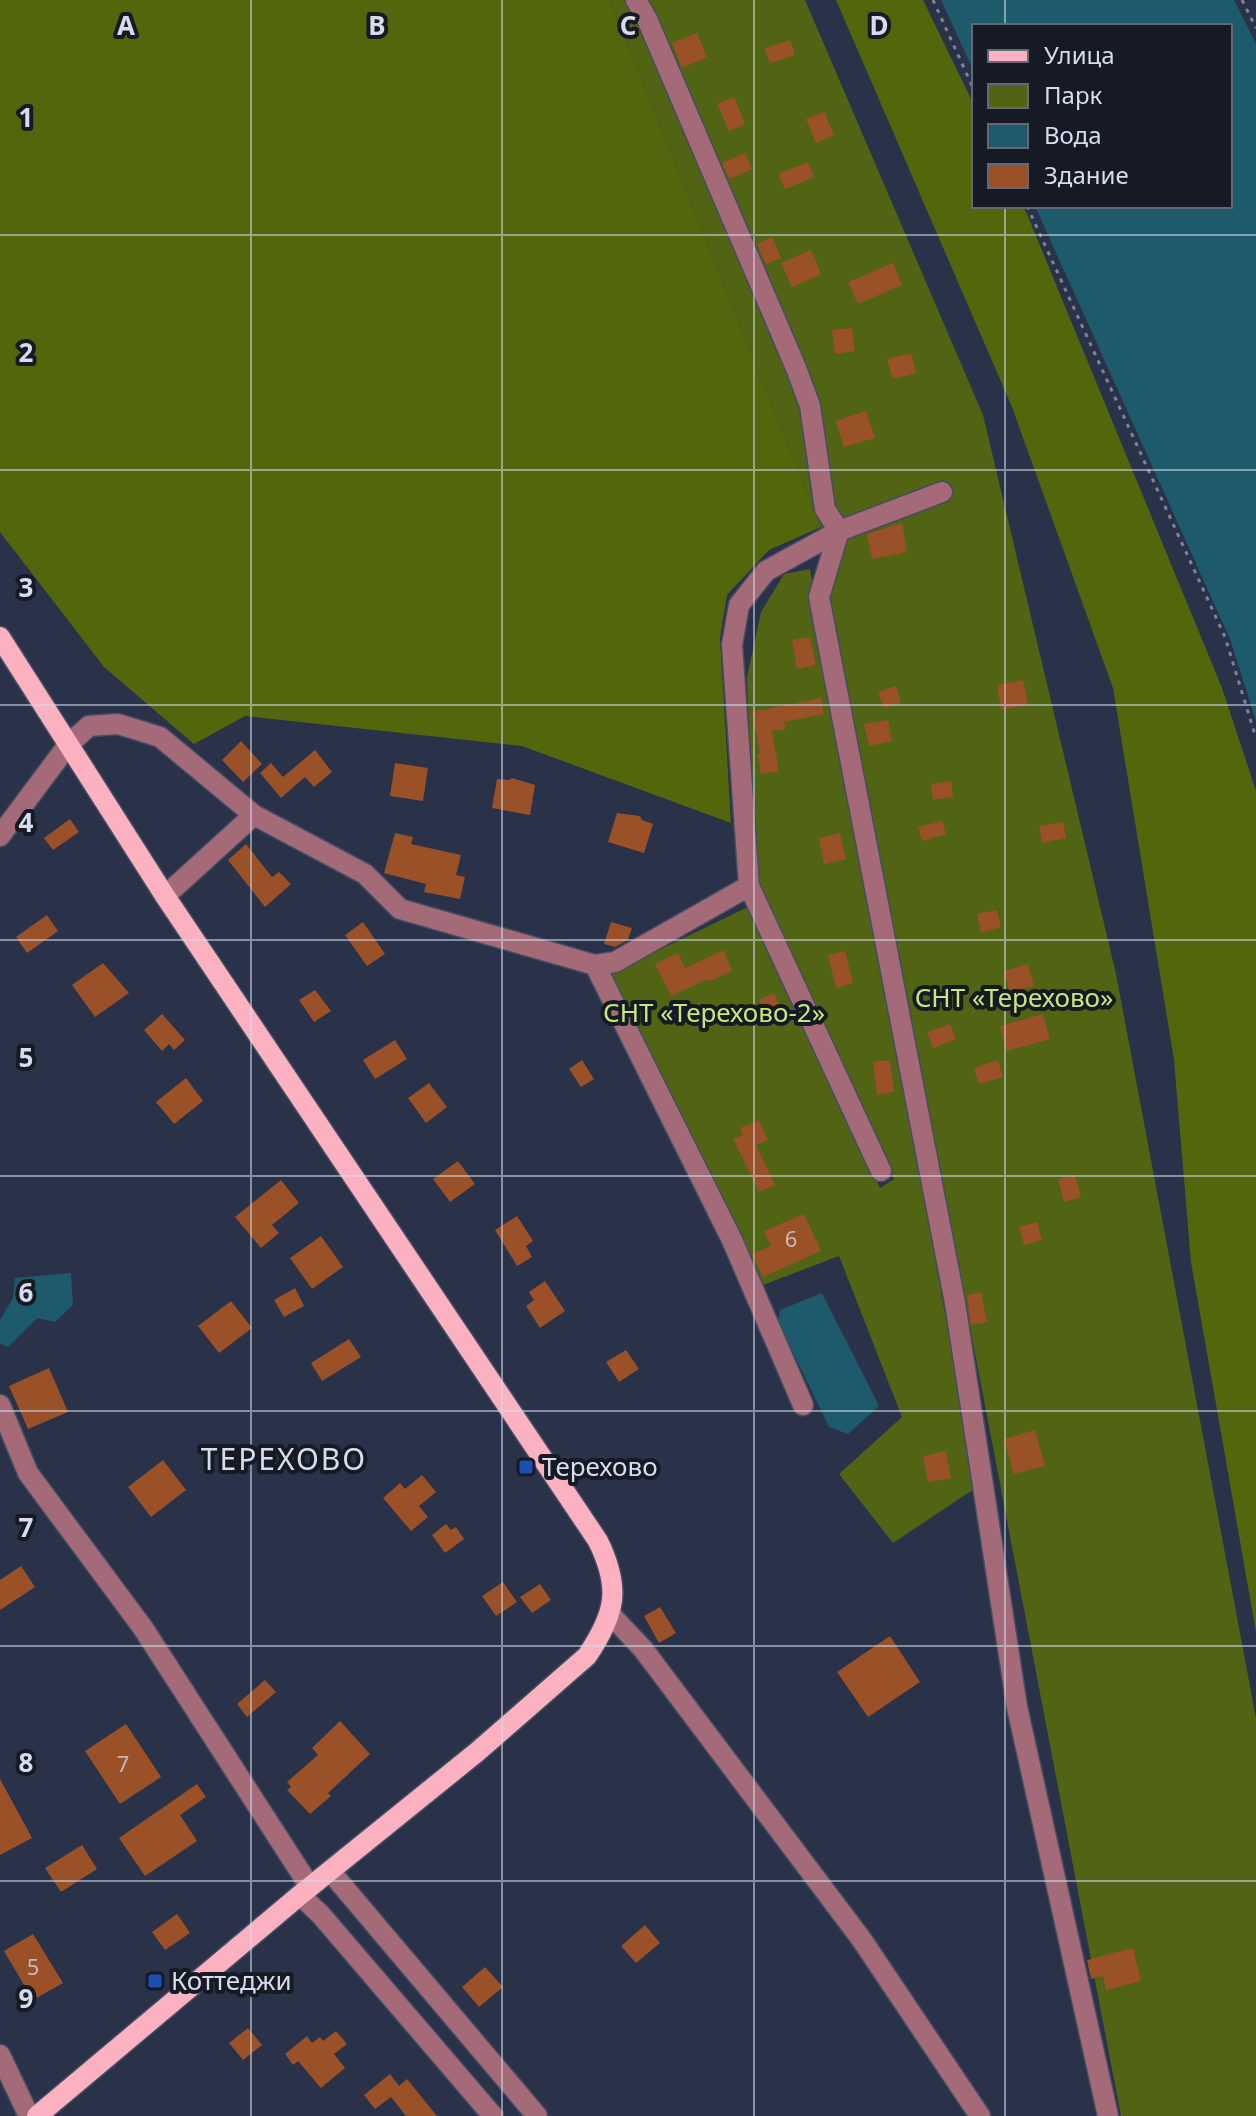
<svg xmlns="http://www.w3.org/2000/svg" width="1256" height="2116" font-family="'Noto Sans',sans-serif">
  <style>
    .green { fill: #506413 }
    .forest { fill: #52670b }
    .water { fill: #1d5b6c }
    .building { fill: #9a5127 }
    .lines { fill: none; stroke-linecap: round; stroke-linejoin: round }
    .minor-casing { stroke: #454d63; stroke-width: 23 }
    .major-casing { stroke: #454d63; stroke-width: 23 }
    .path { stroke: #7d8497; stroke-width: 3; stroke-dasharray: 4 6; stroke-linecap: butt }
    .minor { stroke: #a56a77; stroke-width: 20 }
    .major { stroke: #fbb1c0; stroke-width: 20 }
    .grid { fill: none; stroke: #d6dceb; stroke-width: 2; stroke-opacity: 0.55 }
    .transit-dot { fill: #1a4fb4; stroke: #161a25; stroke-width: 3 }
    .labels { text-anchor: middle; stroke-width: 8; stroke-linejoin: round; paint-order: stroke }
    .number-label { font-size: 22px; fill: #c7b9ba }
    .park-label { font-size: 26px; fill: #c7e879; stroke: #161a25 }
    .poi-label { font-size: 26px; fill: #d6dceb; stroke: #161a25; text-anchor: start }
    .quarter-label { font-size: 30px; letter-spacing: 2px; fill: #d6dceb; stroke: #161a25 }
    .grid-label { font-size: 26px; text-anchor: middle; font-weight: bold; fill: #d6dceb; stroke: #161a25; stroke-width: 8; stroke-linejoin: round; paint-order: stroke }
  </style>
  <rect width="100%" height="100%" fill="#293249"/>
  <path class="green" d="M610,0H805L983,415L1116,974L1256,1718V2116H1121L831,601L821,527Z
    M810,569L956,1374L974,1489L893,1543L839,1474L902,1417L839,1256L763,1285L609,974L750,906L880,1188L894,1179L773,924L754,871L747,677L761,612L784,574Z"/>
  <path class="forest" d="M0,0H610L821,527L769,550L727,595L720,638L731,823L522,746L245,716L194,744L104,667L0,532Z
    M836,0H923L974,105V206H1023L1027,214L1222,688L1256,791V1632L1191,1262L1174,1060L1113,688L1012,407Z"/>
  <path class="water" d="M941,0H1234L1256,44V721L1230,639L1035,206H1230V26H974V72Z
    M71,1273L73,1305L55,1322L37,1318L8,1347L0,1343V1320L13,1298L15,1278Z
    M822,1293L879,1406L848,1434L829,1427L778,1321L780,1310Z"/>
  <path class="building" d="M697,33L707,57L682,68L672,43Z
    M790,40L795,55L770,63L765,48Z
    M734,97L745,124L729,131L717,104Z
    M824,112L834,135L816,143L806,119Z
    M745,153L752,169L730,179L722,163Z
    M808,162L814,177L785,189L778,174Z
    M772,237L781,258L766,264L757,244Z
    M811,250L821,274L792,287L781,263Z
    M893,263L902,285L858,304L848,282Z
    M852,328L855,351L835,354L832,330Z
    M911,353L916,373L893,379L887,359Z
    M866,411L875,438L844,447L836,421Z
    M902,523L907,552L872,559L867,534Z
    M810,637L816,665L797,669L792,640Z
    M1023,680L1028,705L1001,710L997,685Z
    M896,686L901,703L884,708L878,692Z
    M821,698L824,714L784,722L786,729L772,731L779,771L761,774L757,754L760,753L752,712Z
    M888,720L892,741L869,746L864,724Z
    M241,741L262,764L243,782L222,760Z
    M315,750L332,772L314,787L305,777L281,798L260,773L271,763L283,777Z
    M395,763L428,768L423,801L390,796Z
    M512,778L535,785L530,815L492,808L497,779L509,780Z
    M951,781L953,797L933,800L931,784Z
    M617,813L640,816L642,820L653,824L644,853L608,842Z
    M70,819L79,832L53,850L44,838Z
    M942,821L946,834L922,841L918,827Z
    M1063,822L1066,838L1042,843L1039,826Z
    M395,833L413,837L411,844L461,855L456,875L465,877L460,899L424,892L426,884L384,873Z
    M840,833L846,859L824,864L819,838Z
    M246,844L272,877L279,872L291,884L265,907L228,860Z
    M997,910L1001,928L981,932L977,914Z
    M47,915L58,931L27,953L16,937Z
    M363,922L385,954L367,966L345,935Z
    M611,922L632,928L628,940L615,947L604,944Z
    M724,950L732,971L709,982L708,979L671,996L655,964L678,953L685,968Z
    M845,951L853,983L836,988L828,955Z
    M103,963L129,993L95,1017L72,985Z
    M1028,964L1034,986L1010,993L1004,971Z
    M315,990L331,1011L314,1022L299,1000Z
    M774,993L783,1012L768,1018L759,1000Z
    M162,1014L185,1040L174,1050L169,1044L162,1051L144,1030Z
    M1043,1014L1050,1039L1007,1051L1000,1026Z
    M950,1024L956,1039L933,1048L927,1032Z
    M395,1040L407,1059L375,1079L363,1060Z
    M582,1060L594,1079L581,1087L569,1069Z
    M890,1060L894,1092L877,1095L873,1062Z
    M998,1060L1003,1077L979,1084L974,1068Z
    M186,1078L203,1101L174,1124L156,1102Z
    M429,1083L447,1107L426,1123L408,1098Z
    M759,1120L768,1140L756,1145L775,1185L759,1192L733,1139L743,1135L740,1128Z
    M458,1161L475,1184L450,1202L433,1179Z
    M1075,1175L1081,1197L1064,1202L1058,1179Z
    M281,1180L299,1203L272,1225L279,1233L261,1248L235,1217Z
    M804,1214L821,1251L763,1277L752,1254L771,1246L764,1231Z
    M517,1216L533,1241L526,1246L532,1257L517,1266L495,1230Z
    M1037,1222L1042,1240L1024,1245L1019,1227Z
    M321,1236L343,1267L312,1289L290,1258Z
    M545,1281L565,1311L540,1328L526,1306L534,1300L529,1292Z
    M295,1288L304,1306L284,1317L274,1300Z
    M981,1292L987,1322L971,1325L967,1295Z
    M231,1301L252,1328L219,1353L198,1326Z
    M349,1339L361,1357L322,1381L311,1363Z
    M626,1350L639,1369L619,1382L606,1362Z
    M49,1368L68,1412L28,1429L9,1386Z
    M1035,1430L1045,1466L1014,1474L1004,1439Z
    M946,1451L951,1478L928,1482L923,1456Z
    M163,1460L186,1490L151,1517L128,1487Z
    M422,1475L436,1492L419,1506L428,1517L411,1531L383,1498L400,1483L405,1489Z
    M446,1524L451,1530L456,1527L464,1539L445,1553L432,1535Z
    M21,1566L35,1587L0,1610V1580Z
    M503,1582L517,1602L496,1616L482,1596Z
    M540,1584L551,1600L532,1613L520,1597Z
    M660,1607L676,1633L659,1643L644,1616Z
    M890,1636L920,1682L868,1717L837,1672Z
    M265,1680L276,1692L247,1717L237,1704Z
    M340,1721L370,1754L328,1793L331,1796L310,1814L287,1790L291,1787L287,1782L318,1755L312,1748Z
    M126,1724L161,1777L120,1804L85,1751Z
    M0,1779L32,1838L0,1855Z
    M197,1784L206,1797L180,1815L197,1841L145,1876L119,1838Z
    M82,1845L97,1869L61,1892L45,1868Z
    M177,1914L190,1933L165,1950L152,1932Z
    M645,1925L660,1943L636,1963L621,1946Z
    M33,1934L63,1983L33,2000L4,1951Z
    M1133,1948L1141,1981L1106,1990L1103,1976L1091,1979L1087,1960Z
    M485,1967L503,1987L479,2007L462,1987Z
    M248,2028L262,2045L243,2060L229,2043Z
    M336,2031L347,2044L334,2054L345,2068L321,2088L298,2061L293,2065L285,2054L307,2036L312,2043L320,2037L323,2041Z
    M390,2074L399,2086L407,2079L437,2116H406L391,2097L375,2109L364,2095Z"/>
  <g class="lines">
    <defs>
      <path id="minor" d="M636,0L647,19L796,368L810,406L825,509L839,531L766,571L739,605L732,645L749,886
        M942,492L839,531L819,597L955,1303L1017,1707L1108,2116
        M0,836L68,745L89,726L118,724L160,737L254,815L365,874L400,909L595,965L732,1240L803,1405
        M165,896L254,815
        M595,965L615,962L749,886L881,1171
        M0,1405L28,1473L143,1628L310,1887
        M610,1614L643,1649L862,1940L980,2116
        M330,1871L537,2116
        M300,1895L321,1915L493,2116
        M0,2055L29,2116"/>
      <path id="major" d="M0,637L165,896L598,1541C621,1588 616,1613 587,1656L477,1752L300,1895L37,2116"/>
    </defs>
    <use href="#minor" class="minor-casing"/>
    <use href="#major" class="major-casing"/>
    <path class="path" d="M933,0L974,90
      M1242,0L1256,28
      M1027,206L1225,637L1256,738"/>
    <use href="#minor" class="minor"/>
    <use href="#major" class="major"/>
  </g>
  <path class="grid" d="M251,0V2116M502,0V2116M754,0V2116M1005,0V26M1005,206V2116M0,235H1256M0,470H1256M0,705H1256M0,940H1256M0,1176H1256M0,1411H1256M0,1646H1256M0,1881H1256"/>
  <g class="transit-dot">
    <rect x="518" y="1459" width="16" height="16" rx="4"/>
    <rect x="147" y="1973" width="16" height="16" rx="4"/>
  </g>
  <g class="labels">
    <g class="number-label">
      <text x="791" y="1247">6</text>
      <text x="123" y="1772">7</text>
      <text x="33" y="1975">5</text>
    </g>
    <g class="park-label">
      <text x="1014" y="1007">СНТ «Терехово»</text>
      <text x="714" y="1022">СНТ «Терехово-2»</text>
    </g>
    <g class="poi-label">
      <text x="542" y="1476">Терехово</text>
      <text x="171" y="1990">Коттеджи</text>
    </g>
    <g class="quarter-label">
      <text x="284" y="1470">ТЕРЕХОВО</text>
    </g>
  </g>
  <g class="grid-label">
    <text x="126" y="35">A</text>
    <text x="377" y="35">B</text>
    <text x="628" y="35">C</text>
    <text x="879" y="35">D</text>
    <text x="26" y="127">1</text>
    <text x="26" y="362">2</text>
    <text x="26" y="597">3</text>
    <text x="26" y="832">4</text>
    <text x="26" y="1067">5</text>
    <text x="26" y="1302">6</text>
    <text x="26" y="1537">7</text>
    <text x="26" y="1772">8</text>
    <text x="26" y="2008">9</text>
  </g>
  <rect x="972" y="24" width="260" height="184" fill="#161a25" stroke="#636874" stroke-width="2"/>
  <rect x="988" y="50" width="40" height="12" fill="#fbb1c0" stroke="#636874" stroke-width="2"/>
  <text x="1044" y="64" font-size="24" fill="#d6dceb">Улица</text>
  <rect x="988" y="84" width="40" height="24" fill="#506413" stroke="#636874" stroke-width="2"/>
  <text x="1044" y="104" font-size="24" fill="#d6dceb">Парк</text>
  <rect x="988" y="124" width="40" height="24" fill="#1d5b6c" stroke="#636874" stroke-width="2"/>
  <text x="1044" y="144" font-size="24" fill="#d6dceb">Вода</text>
  <rect x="988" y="164" width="40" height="24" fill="#9a5127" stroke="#636874" stroke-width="2"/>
  <text x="1044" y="184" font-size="24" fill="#d6dceb">Здание</text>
</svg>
